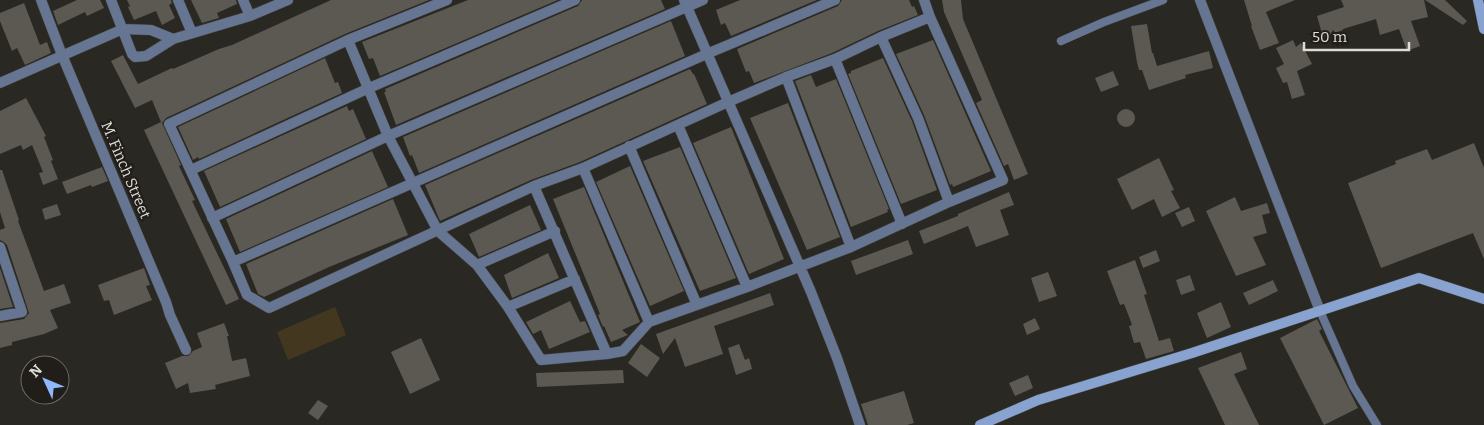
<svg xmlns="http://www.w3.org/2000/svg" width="1484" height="425" font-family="Bitter,serif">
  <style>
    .green { fill: #43381f }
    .building { fill: #5c5953 }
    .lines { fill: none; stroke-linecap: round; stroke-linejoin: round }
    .lane-casing { stroke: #474540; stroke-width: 9 }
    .street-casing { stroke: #474540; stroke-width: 11 }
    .secondary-casing { stroke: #474540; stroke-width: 11 }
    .lane { stroke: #667692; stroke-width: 8 }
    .street { stroke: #667692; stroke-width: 10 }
    .secondary { stroke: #88a3cf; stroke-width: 10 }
    .labels { text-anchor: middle; stroke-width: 4.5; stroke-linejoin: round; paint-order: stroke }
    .street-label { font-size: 15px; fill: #dedcd9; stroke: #211e19 }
  </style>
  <rect width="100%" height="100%" fill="#2a2823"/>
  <path class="green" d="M335,307L346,335L288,360L277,332Z"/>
  <path class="building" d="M77,0H100L104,8L87,16L85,12L58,25L53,11Z
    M127,0H171L172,3L169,5L175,18L162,25L156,11L134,20L128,7L130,6Z
    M191,0H236L237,4L217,13L219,18L202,23Z
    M331,0H429L345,34L166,118L162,123L181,165L179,166L195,200L192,201L239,299L226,305L144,130L161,122L152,100L135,108L111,61L123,55L138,84L172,68L173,69L219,49L232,45Z
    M468,0H558L380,76L373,58L369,59L362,42Z
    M582,0H661L665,9L396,125L384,92H386L385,89L578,6Z
    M740,0H817L731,36L725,23L721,25L716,10Z
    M842,0H909L912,7L914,6L918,15L878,31L832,53L754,83L749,71L746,72L737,49L838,6Z
    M942,0H961L963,19L1028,174L1014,180L1008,164L1004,166L976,103L982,100L944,12Z
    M1244,0H1295L1266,12L1279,43L1260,50L1251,26H1252Z
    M1341,0H1424L1428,17L1411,21L1420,46L1407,51L1399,29L1380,35L1376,19L1343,29V30L1323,37L1317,16L1344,7Z
    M1425,0H1445L1467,21L1463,25Z
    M24,3L40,45L47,42L51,53L25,65L17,48L12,51L0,21V13Z
    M671,21L685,56L419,173L412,155L410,156L403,137Z
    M1147,24L1152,53H1153L1157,66L1209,51L1213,68L1185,75L1186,78L1149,90L1142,70H1139L1137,62L1131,26Z
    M933,40L991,171L953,187L952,184L950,185L924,115L896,54Z
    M1293,40L1296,47L1301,43L1312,64L1297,71L1305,95L1292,99L1287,82L1283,83L1276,68L1284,64L1276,48Z
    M325,58L335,83L338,82L342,93L199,159L198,157L193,160L178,127Z
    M883,58L912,121L937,190L901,204L848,74L851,73V71Z
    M690,69L693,74H694L707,104L580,162L531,180L440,221L425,185Z
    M1113,71L1119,85L1101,92L1095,78Z
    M811,75L816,87L836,79L889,209L887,210L888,212L851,227L795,81Z
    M26,98L46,136L44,137L53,160L51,161L58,179L43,185L39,173L43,172L32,145L23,150L21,145L0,154V111Z
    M788,103L840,237L807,250L750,118Z
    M347,106L349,111L353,109L366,139L220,207L204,171Z
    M1117 118a9 9 0 1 1 18 0a9 9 0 1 1-18 0Z
    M731,127L784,259L749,274L693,143Z
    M1474,143L1484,168V259L1473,233L1381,268L1348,183L1396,164L1395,161L1427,149L1432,160Z
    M680,147L736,278L700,291L643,161Z
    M372,151L388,187L240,252L226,219Z
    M1159,158L1174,190L1171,191L1180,208L1162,217L1154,199L1132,210L1117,179Z
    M630,166L684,291L650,306L596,182Z
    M102,167L108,181L92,187L91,185L67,194L62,182Z
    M0,170H2L19,220L18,221L44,291L64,284L71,303L50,310L58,328L44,334L12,342V345L0,348V323L24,319L29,313L7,245L4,242L0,240V230L5,228L0,212Z
    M584,187L640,322L622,330L628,335L611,342L604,326L603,327L598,315L600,314L553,199Z
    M1009,192L1014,205L1000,210L1009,235L976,247L968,226L924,244L919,231L958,216V214Z
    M1235,197L1241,211L1267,203L1270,213L1262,215L1267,233L1253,237L1266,265L1236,276L1206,211Z
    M393,199L408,235L329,267L264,297L258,294L246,264Z
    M57,204L61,215L45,220L42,209Z
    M530,205L541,230L479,257L469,234Z
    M1189,207L1195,221L1182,227L1175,213Z
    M908,240L913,254L856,275L851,261Z
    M1156,250L1160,261L1143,268L1139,257Z
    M548,253L559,278L512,298L504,275Z
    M1135,260L1147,294L1144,295L1159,341L1170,338L1174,351L1146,359L1140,342L1134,343L1129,326L1132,325L1128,314L1124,304L1120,305L1107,271Z
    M0,268L13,307L0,309Z
    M144,268L150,285L146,286L152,300L114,315L109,300L104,301L98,285Z
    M1048,272L1057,296L1039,302L1031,278Z
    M1190,275L1195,290L1181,295L1176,280Z
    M1273,280L1278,291L1249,305L1243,293Z
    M770,293L774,305L714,326L723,354L685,367L675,338L663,354L656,334Z
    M570,301L580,322L585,321L590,332L549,349L541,330L533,334L526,322Z
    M1221,302L1231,327L1207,338L1197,313Z
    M1035,318L1040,329L1027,335L1023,324Z
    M1317,319L1322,329L1319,331L1358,408L1324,425L1280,338Z
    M224,323L229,336H227L232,361L246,358L250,376L215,385L216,389L190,393L188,383L176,389L165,363L182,356H188L193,351L202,347L197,333Z
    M421,338L440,380L410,394L391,352Z
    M641,344L660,358L647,377L628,363Z
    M739,344L745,360L749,358L752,369L736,375L728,348Z
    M1241,352L1247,369L1234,374L1259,425H1225L1198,368Z
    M623,370L624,383L537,387L536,373Z
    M1028,375L1033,388L1015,396L1009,383Z
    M904,391L914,423L907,425H868L861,404Z
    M318,400L328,406L318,420L308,413Z"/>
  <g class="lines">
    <defs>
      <path id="lane" d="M1061,41L1104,22L1163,0
        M1320,311L1353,386L1377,425"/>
      <path id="street" d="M41,0L62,55L166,302L170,315L186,350
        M111,0L132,54L135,57L146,56L173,39L250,16L288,0
        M178,0L192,33
        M243,0L250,16
        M447,0L348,40L169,124L233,262L247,295L269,308L534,186L583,168L728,102L786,77L835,59L881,37L930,17
        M684,0L811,292L837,358L860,425
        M1200,0L1320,311
        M881,37L918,118L949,202
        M348,40L388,136L438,231L477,265L508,307L541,360L607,354L623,351L649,322L747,287L851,247L949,202L1003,180L930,17L924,0
        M835,59L902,224
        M786,77L851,247
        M0,83L123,29L151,30L173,39
        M678,125L747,287
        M629,146L697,305
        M583,168L649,322
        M191,170L369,88L575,0
        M534,186L607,354
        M212,218L388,136L703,0
        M0,247L22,312L0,316
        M233,262L709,53L835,0
        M477,265L555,231
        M508,307L575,279"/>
      <path id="secondary" d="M1478,0L1484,29
        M980,425L1038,400L1192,353L1419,278L1484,299"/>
    </defs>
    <use href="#lane" class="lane-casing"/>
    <use href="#street" class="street-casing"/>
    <use href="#secondary" class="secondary-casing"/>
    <use href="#lane" class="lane"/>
    <use href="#street" class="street"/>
    <use href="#secondary" class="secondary"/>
  </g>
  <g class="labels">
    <g class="street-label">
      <text transform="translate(126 170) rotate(67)" y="5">M. Finch Street</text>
    </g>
  </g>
  <g transform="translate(45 380) rotate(314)"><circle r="24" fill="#211e19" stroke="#6d6a66"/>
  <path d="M0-4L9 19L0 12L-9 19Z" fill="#90b8fd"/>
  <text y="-8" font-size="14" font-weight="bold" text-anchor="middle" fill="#dedcd9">N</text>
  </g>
  <path d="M1304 42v8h105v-8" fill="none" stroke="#dedcd9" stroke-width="2.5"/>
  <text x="1312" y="42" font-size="15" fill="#dedcd9" stroke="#211e19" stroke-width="4" paint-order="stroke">50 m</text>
</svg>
